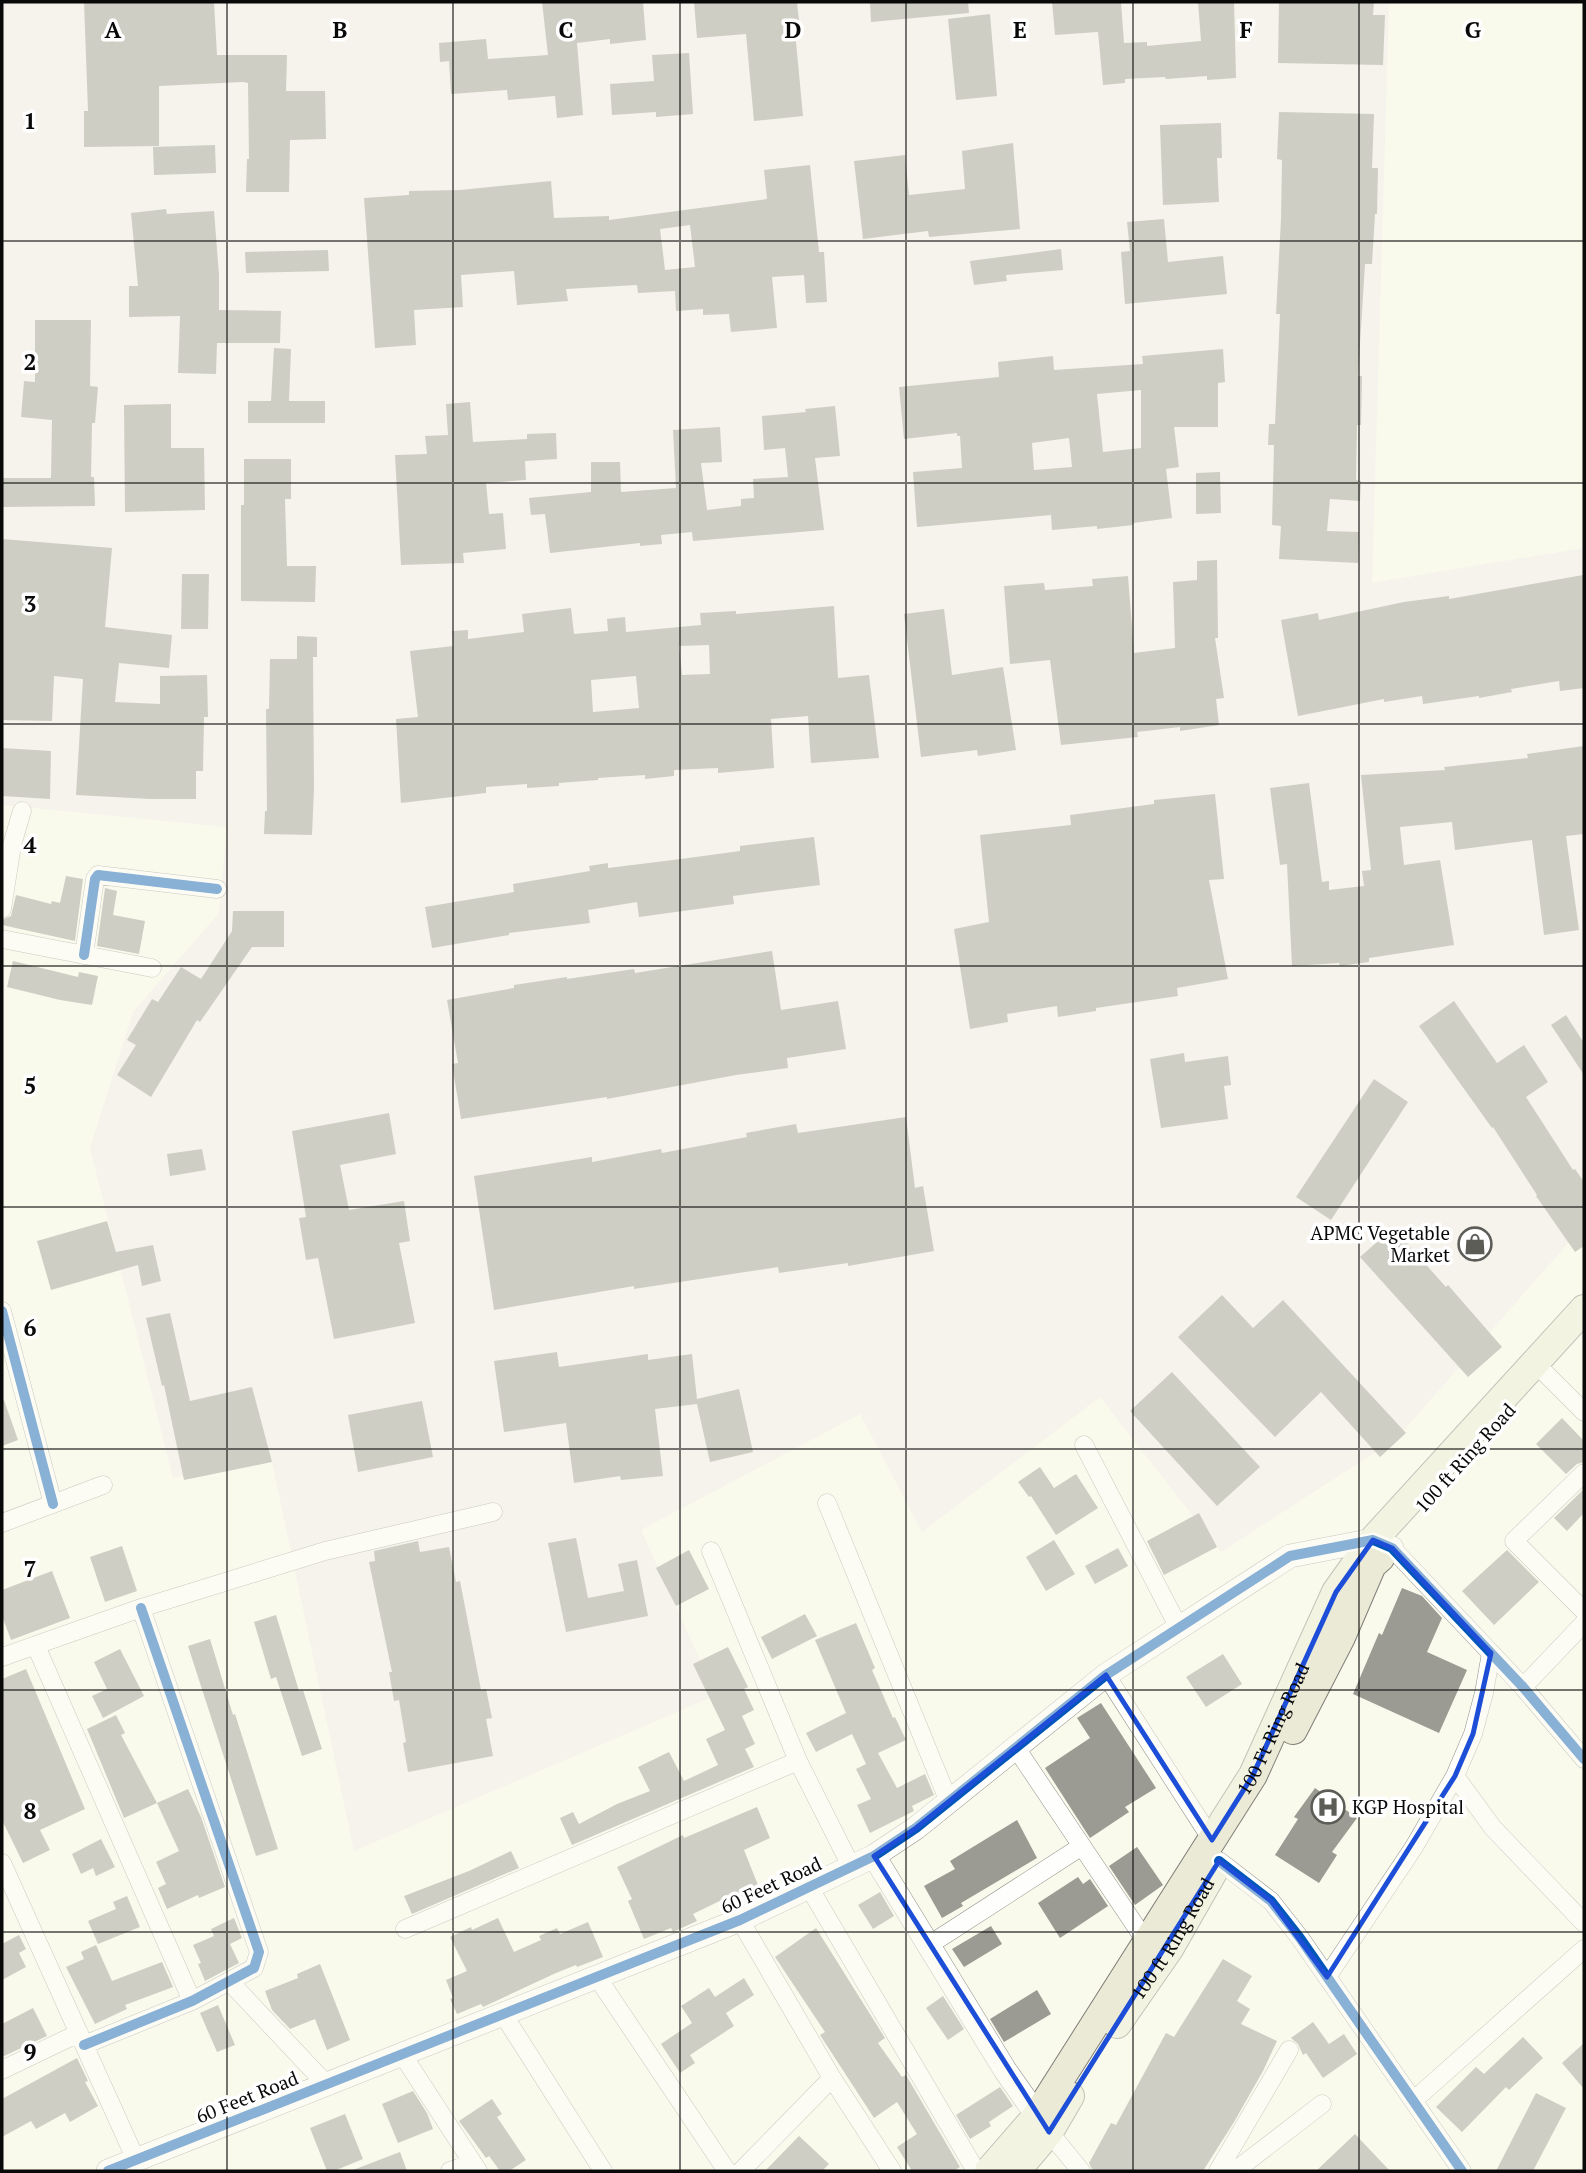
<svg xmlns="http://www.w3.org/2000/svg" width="1586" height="2173" font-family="'PT Serif',serif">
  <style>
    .industrial { fill: #f0eaea }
    .building { fill: #9b9a93; fill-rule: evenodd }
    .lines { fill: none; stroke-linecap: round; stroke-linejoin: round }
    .minor-casing { stroke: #91918b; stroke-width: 19 }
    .tertiary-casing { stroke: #91918b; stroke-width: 24 }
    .primary-casing { stroke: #7e7e78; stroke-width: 30 }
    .minor { stroke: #fefefc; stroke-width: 18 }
    .tertiary { stroke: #fefefc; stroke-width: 23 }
    .primary { stroke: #ebead6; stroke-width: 28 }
    .cycleway-casing { stroke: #fff; stroke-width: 15 }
    .cycleway { stroke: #0057b8; stroke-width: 10 }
    .marked { fill: none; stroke: #1d4ed8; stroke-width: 5; stroke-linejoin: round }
    .grid { fill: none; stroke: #090909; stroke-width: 2; stroke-opacity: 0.55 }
    .labels { text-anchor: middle; stroke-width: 7; stroke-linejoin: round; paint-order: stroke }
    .poi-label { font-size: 19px; fill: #090909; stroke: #fff; text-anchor: end }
    .street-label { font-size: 19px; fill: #090909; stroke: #fff }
    .grid-label { font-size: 23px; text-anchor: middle; font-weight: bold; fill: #090909; stroke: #fff; stroke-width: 7; stroke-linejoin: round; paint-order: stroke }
  </style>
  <rect width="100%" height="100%" fill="#f9f9ec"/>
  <path class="industrial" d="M2,2H1389L1372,583L1584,548V1225L1397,1438L1221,1552L1100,1397L922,1532L860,1414L641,1530L716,1695L354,1851L271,1457L173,1478L90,1148L133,1012L219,913L227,827L2,805Z"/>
  <path class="building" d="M84,2H214L217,55H287L286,91H325L326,139L290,140L289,192H246L247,159H249L248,83L243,82L159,86V146L84,147V111H88Z
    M542,2H643L646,40L610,44V39L577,43L583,115L557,118L555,96L508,100L507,90L451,94L449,61L440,62L439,43L486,39L488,59L548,55Z
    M694,2H797L799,20L794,21L803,116L754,121L746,34L697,38Z
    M870,2H968L969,13L871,22Z
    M1052,2H1121L1124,43L1147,42V46L1201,41L1198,2H1234L1236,78L1207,80V76L1166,79L1165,77L1125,79V83L1103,85L1098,32L1055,35Z
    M1279,2H1374L1373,15H1385L1383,65L1278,63Z
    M990,14L997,96L956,100L948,19Z
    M689,53L693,114L656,117V112L612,115L610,84L654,81L652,55Z
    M1279,112L1374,114L1372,168H1378L1377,214H1375L1372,264H1365L1358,376H1362L1361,425H1357L1356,480L1361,481L1360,501L1330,499L1327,531L1359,532L1358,563L1279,559L1281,526L1272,525L1274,445H1268L1269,424H1275L1280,314H1276L1281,219L1282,160L1277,159Z
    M1221,123L1222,158H1217L1219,202L1163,205L1160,125Z
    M1013,143L1020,229L929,237L928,231L863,239L854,161L905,155L909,195L965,189L962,151Z
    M215,145L216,173L154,175L153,147Z
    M810,165L819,252H824L827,302L806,303L804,275L772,277L777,328L731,332L729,314L703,315V309L676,311L675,291L638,293L637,285L566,289L568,301L517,305L514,271L461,275L463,307L414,310L416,345L375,348L364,198L409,195V191L460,190L551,181L554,218L609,216V220L767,199L764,170ZM690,225L695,267L665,270L660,229Z
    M166,209L167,214L214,211L219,275V310L281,311L280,343H217L216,374L178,373L180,316L129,317V286H138L131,213Z
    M1164,219L1168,262L1223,256L1227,294L1125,304L1121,252L1130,251L1127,222Z
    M1061,249L1063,270L1006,275L1007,281L974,285L970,261Z
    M328,250L329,271L246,273L245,252Z
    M35,320H91L90,386L98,387L95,423H92L91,477H94L95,506L2,507V478H51L52,420L21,417L24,381L35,382Z
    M274,348L291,349L289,401H325V423H248V401H271Z
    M1223,349L1225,382L1218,383V427H1174L1179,467L1166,469L1172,518L1133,523V525L1097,529V526L1052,530L1051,515L917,527L913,472L962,468L960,436H957V433L904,439L899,387L999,377L998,362L1053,356L1054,370L1143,364L1142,356ZM1141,390V448L1103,452L1097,394ZM1069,438L1072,467L1034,470L1032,443Z
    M470,402L473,442L527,439V434L556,433L557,459L525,461L526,480L486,483L489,514L503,513L506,549L463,553L464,563L401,565L395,455L427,454L425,436L448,435L446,404Z
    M171,404V448H204L205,510L125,512L124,405Z
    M835,406L840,456L815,458L824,530L693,541L692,532L661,535L662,544L640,546V543L550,553L545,514L531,515L529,498L591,492V462H620L621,492L676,488L673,430L720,427L722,462L701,463L707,510L741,506V499L754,498L753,479L788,477L785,448L764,450L762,416L806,412L805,409Z
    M244,459H291V499H285L287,566H316L315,602L241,601V505H244Z
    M1220,472L1221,513L1196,514V473Z
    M2,539L112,548L105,627L172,635L169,668L119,663L115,702L160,704V676L207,675L208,717H204L203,771H196V799H151L76,795L83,679L54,676L52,721L2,720Z
    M1217,560L1218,638H1215L1224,698L1216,699L1219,725L1180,731V727L1137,732L1138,737L1061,745L1050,660L1010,664L1004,586L1044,583L1045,590L1093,586L1092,579L1128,576L1134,653L1175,648L1173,582L1197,580V561Z
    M182,574H209L208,629H181Z
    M1583,575L1584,688L1560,691L1559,681L1511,689L1512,692L1479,698V696L1423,704L1422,696L1384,702V699L1298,716L1281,620L1318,613L1319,620L1404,602L1449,596V599Z
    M834,606L838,678L869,675L879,758L811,763L808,716L771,719L774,768L718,773V768L674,770V776L645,779V775L598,778V780L559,783V786L527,788V784L486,787V793L401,803L396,719L418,717L410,651L453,646L452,631L468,630V639L524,632L522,614L571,608L574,634L608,631L607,619L625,617L626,632L701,625L700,613L736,611V614ZM709,645L710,674L682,675L679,646ZM636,676L639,708L593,712L591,680Z
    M944,609L952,675L1003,667L1016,750L978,756L977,750L921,757L904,614Z
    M297,636L317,637V657H313L314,789L312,835L264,834L265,811H267L266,709H269L270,659H297Z
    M1584,746V834L1566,836L1579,930L1544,935L1532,840L1455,850L1452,822L1400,827L1404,865L1440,860L1454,945L1369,958V962L1340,966L1339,963L1292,966L1287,864L1280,865L1270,788L1309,783L1322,882L1329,881V890L1364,886L1362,871L1371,870L1361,775L1445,770L1444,767L1528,758L1527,754Z
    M2,748L51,751L50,799L2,796Z
    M1215,794L1224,879L1209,880L1228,979L1177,988L1178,996L1096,1008V1011L1058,1017L1057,1006L1007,1014L1008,1022L970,1029L954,929L989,922L980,835L1071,825L1070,815L1154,804V800Z
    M814,837L820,885L733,896L734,904L639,917L637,902L588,910L590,923L509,933V935L432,948L425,907L514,892L513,884L590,871L589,866L608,863V868L681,859L740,851V846Z
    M66,876L83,879L75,941L2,925V920L11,916L16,895L51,904L52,901L60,903Z
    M105,888L117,891L113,915L145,921L139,954L97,946Z
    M233,911H284V947H252L200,1022L197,1020L151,1097L117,1075L136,1045L127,1040L152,999L158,1002L181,967L201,979L232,931Z
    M772,951L781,1010L838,1001L846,1049L787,1058L788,1068L736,1075L607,1099V1097L461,1119L452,1064L458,1063L447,1000L514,988V985L567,977V979L634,969L635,973Z
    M13,961L78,977L79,972L98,976L92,1005L60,1000L7,987Z
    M1454,1001L1497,1063L1524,1045L1548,1082L1526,1097L1573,1170L1575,1169L1584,1182V1246L1575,1252L1536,1196L1537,1195L1493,1127L1492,1128L1419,1026Z
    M1566,1015L1584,1043V1075L1551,1025Z
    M1184,1053L1185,1062L1228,1056L1231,1085L1224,1086L1228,1119L1161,1128L1150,1059Z
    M1374,1079L1408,1102L1331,1220L1296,1197Z
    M389,1113L396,1154L340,1165L349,1210L404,1201L410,1241L399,1243L415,1323L334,1339L318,1258L306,1260L299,1218L306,1217L292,1131Z
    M906,1117L915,1188L923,1186L934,1251L848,1266V1263L779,1273L778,1267L634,1289V1286L494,1310L474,1176L592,1157V1162L661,1149L662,1153L747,1137L746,1133L796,1124L798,1133Z
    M202,1149L206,1170L170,1176L167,1154Z
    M107,1221L116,1252L153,1245L161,1281L142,1286L138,1265L51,1290L37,1241Z
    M1393,1228L1446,1287L1448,1285L1502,1347L1468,1377L1360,1257Z
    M1222,1295L1253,1328L1283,1300L1406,1433L1380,1457L1321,1392L1275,1437L1178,1337Z
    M170,1313L190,1401L252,1387L272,1462L184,1480L164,1385L162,1386L146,1318Z
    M557,1352L559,1367L648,1354V1360L692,1354L697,1399L739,1389L753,1452L710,1462L697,1404L655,1409L663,1476L621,1480L620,1476L574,1483L566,1423L504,1432L494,1361Z
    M1172,1372L1260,1467L1217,1506L1130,1411Z
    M2,1400H4L18,1440L2,1446Z
    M422,1401L433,1457L358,1472L348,1415Z
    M1562,1418L1584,1441V1462L1577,1464L1566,1474L1536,1444Z
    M1040,1467L1054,1488L1076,1474L1098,1508L1056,1535L1031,1496L1029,1497L1018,1482Z
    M1584,1489V1513L1567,1531L1554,1518Z
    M1199,1513L1217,1547L1164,1575L1147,1541Z
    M576,1538L588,1598L624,1591L618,1564L637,1560L648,1616L566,1632L548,1543Z
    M1054,1540L1075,1574L1046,1591L1026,1557Z
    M418,1541L420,1552L449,1547L456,1582L460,1581L481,1690L486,1689L492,1718L486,1719L493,1756L408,1772L403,1743L406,1742L399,1700L394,1701L389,1672H392L369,1562L375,1561L374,1551Z
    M122,1546L137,1591L105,1602L90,1557Z
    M1118,1548L1128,1566L1095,1584L1085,1566Z
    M689,1550L709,1589L676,1606L656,1568Z
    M1507,1550L1539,1582L1494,1625L1462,1591Z
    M52,1571L70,1618L11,1640L2,1616V1590Z
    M1402,1588L1422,1596L1442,1618L1427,1652L1467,1670L1439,1733L1353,1694L1379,1633L1382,1635Z
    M805,1614L817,1636L772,1659L761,1637Z
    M276,1615L299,1691L303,1690L322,1749L302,1756L276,1677L271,1679L254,1622Z
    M856,1623L875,1668L872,1670L893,1718L895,1717L906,1740L878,1753L897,1788L925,1774L934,1795L912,1806L914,1811L870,1833L857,1805L871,1799L856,1769L866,1764L852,1734L816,1752L806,1733L846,1713L815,1640Z
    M210,1639L233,1715L235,1714L278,1849L256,1856L188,1646Z
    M728,1647L748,1687L744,1689L754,1710L742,1716L755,1744L745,1749L754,1767L572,1845L560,1818L573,1812L579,1824L617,1804L650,1791L638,1767L669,1752L684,1781L718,1765L706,1739L725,1730L693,1664Z
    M120,1649L144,1696L103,1718L92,1696L107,1689L94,1662Z
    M1223,1654L1242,1684L1206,1707L1186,1677Z
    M26,1669L85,1809L40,1830L50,1850L23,1863L2,1820V1679Z
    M1101,1703L1156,1788L1125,1807L1129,1812L1090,1838L1045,1768L1090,1738L1077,1718Z
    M116,1715L125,1733L121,1735L157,1803L124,1818L87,1729Z
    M1315,1788L1357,1818L1332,1852L1337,1855L1319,1883L1275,1855L1298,1819L1294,1817Z
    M188,1789L201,1817L225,1887L199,1898L198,1895L167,1909L158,1888L166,1884L156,1862L179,1851L157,1803Z
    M757,1807L770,1838L744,1850L760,1890L738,1899L736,1893L693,1914L697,1921L673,1932L671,1928L644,1939L628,1901L632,1899L617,1867L683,1835L684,1838Z
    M1017,1820L1037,1858L961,1903L963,1906L942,1918L924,1886L955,1869L950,1861Z
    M101,1839L115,1867L96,1876L93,1868L81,1874L72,1854Z
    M1137,1847L1163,1885L1135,1905L1109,1866Z
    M511,1851L519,1868L412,1914L404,1896L469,1871Z
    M1078,1877L1083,1884L1090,1879L1108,1906L1060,1938L1038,1903Z
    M880,1892L894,1916L873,1929L858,1905Z
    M127,1896L140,1927L98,1944L88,1921L116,1909L113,1902Z
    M234,1918L242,1938L230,1944L239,1963L205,1981L198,1964L201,1963L193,1945L214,1936L211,1929Z
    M498,1918L514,1952L541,1940L539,1936L557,1928L560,1934L588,1922L603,1957L577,1967L576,1965L556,1973L483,2007L481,2004L457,2014L450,1999L453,1998L446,1980L467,1971L450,1937L471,1927L472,1930Z
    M991,1926L1002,1944L964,1967L952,1949Z
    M816,1928L885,2038L878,2043L902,2077L906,2075L960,2167L953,2171H912L897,2147L917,2134L897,2102L874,2118L820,2035L825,2032L775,1957Z
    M19,1935L26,1949L19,1953L26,1967L2,1980V1944Z
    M96,1945L112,1981L162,1962L173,1987L125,2005L127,2009L95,2024L66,1967L84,1959L81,1952Z
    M1223,1959L1252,1976L1237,2001L1250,2009L1241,2024L1277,2041L1263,2071L1234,2122L1203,2171H1096L1092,2169L1089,2163L1111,2123L1116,2125L1166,2033L1174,2037Z
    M320,1964L350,2040L327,2050L315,2019L290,2029L272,2010L265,1991L298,1978L297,1974Z
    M744,1978L754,1995L726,2013L734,2026L690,2055L695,2063L680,2073L661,2044L692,2023L681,2006L709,1988L715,1997Z
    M1037,1990L1051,2014L1004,2042L990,2019Z
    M943,1996L964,2029L948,2040L926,2008Z
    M218,2005L235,2045L217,2052L200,2013Z
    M33,2008L47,2036L2,2057V2024Z
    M1313,2022L1329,2044L1344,2034L1357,2054L1323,2078L1306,2053L1303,2055L1298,2044L1291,2038Z
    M1523,2037L1543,2058L1509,2090L1506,2087L1462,2132L1436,2107L1476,2067L1484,2074Z
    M1584,2043V2089L1562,2063Z
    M77,2058L88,2081L85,2082L98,2106L70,2122L65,2113L36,2129L31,2121L2,2137V2099Z
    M1000,2087L1013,2106L989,2122L991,2126L970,2139L956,2115Z
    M413,2091L427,2113L433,2129L398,2143L382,2104Z
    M1536,2093L1566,2108L1533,2171H1496Z
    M492,2099L502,2114L497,2117L526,2160L509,2171H500L489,2156L486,2158L459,2121Z
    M345,2114L363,2159L334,2171H327L310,2128Z
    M1355,2134L1390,2171H1316Z
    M799,2136L829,2164L822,2171H765Z
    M400,2152L407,2171H353V2170Z"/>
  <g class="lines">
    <defs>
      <path id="minor" d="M2,909L12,845L22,811
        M2,939L152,968
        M84,955L95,879L98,875L217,889
        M2,1311L53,1504
        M1544,1372L1584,1412
        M1084,1445L1179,1628
        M1584,1473L1514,1541L1584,1611
        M827,1503L949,1802
        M2,1523L103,1485
        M1392,1548L1523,1687L1584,1759
        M711,1551L798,1761L851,1866
        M36,1646L192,2001
        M2,1657L141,1608L325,1551L493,1512
        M1106,1675L1212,1840
        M1523,1687L1584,1623
        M1016,1748L1147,1943
        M1455,1776L1493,1828L1584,1923
        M1219,1861L1271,1901L1300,1938L1462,2171
        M2,1863L136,2160
        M809,1887L976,2171
        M740,1920L832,2078L892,2171
        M405,1929L798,1761
        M929,1945L1082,1846
        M597,1977L727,2171
        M1327,1977L1414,1847L1455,1776L1473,1734L1484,1693L1491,1653
        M229,1981L326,2084
        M503,2014L603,2171
        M84,2045L192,2001L254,1968L259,1952L141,1608
        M402,2054L478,2171
        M2,2070L79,2033
        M1414,2100L1584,1949
        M1049,2132L1081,2171
        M450,2171L473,2163
        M741,2171L832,2078
        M1218,2171L1289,2050
        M1235,2171L1322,2104"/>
      <path id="tertiary" d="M874,1856L1005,2070L1045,2127
        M108,2171L740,1920L874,1856L916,1828L1106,1675L1290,1556L1373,1540L1392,1548"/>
      <g id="primary">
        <path d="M1293,1730L1341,1637L1372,1565L1380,1558"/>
        <path id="s1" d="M1117,2024L1169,1949L1213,1872"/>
        <path id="s2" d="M989,2171L1036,2117L1253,1775L1336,1592L1373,1540L1584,1309"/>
        <path d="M1016,2171L1049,2132L1070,2096"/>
      </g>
    </defs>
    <use href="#minor" class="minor-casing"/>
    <use href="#tertiary" class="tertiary-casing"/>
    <use href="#primary" class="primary-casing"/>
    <use href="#minor" class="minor"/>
    <use href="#tertiary" class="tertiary"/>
    <use href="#primary" class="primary"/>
    <defs>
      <path id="cycleway" d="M84,955L95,879L98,875L217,889
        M2,1311L53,1504
        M1219,1861L1271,1901L1300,1938L1462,2171
        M84,2045L192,2001L254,1968L259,1952L141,1608
        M108,2171L740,1920L874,1856L916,1828L1106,1675L1290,1556L1373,1540L1392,1548L1523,1687L1584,1759"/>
    </defs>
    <use href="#cycleway" class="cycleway-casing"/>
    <use href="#cycleway" class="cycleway"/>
  </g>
  <path d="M0 0H1586V2173H0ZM1373,1540L1392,1548L1491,1653L1473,1734L1455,1776L1327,1977L1271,1901L1219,1861L1049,2132L874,1856L916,1828L1106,1675L1212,1840L1253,1775L1336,1592Z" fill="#f9f9ec" fill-opacity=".55" fill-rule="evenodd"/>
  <path class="marked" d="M1373,1540L1392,1548L1491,1653L1473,1734L1455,1776L1327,1977L1271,1901L1219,1861L1049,2132L874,1856L916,1828L1106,1675L1212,1840L1253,1775L1336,1592Z"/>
  <path class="grid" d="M227,2V2171M453,2V2171M680,2V2171M906,2V2171M1133,2V2171M1359,2V2171M2,241H1584M2,483H1584M2,724H1584M2,966H1584M2,1207H1584M2,1449H1584M2,1690H1584M2,1932H1584"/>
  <defs>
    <symbol id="shop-ring" viewBox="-11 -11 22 22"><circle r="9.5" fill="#fff" stroke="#5d5d58" stroke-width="1.5"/><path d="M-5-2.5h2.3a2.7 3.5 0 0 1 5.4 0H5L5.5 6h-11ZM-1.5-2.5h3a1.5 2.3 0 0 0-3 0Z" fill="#5d5d58"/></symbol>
    <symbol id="hospital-ring" viewBox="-11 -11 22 22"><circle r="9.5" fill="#fff" stroke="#5d5d58" stroke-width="1.5"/><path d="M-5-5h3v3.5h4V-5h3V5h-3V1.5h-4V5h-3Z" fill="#5d5d58"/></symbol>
  </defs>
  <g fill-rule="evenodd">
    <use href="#shop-ring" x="1456" y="1225" width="38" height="38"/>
    <use href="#hospital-ring" x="1309" y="1788" width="38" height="38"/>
  </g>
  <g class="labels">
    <g class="poi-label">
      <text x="1450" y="1240">APMC Vegetable<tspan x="1450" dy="22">Market</tspan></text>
      <text x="1352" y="1814" text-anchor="start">KGP Hospital</text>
    </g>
    <g class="street-label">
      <text transform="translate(1465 1458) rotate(-48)" y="7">100 ft Ring Road</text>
      <text dy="7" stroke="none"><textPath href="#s2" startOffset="527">100 Ft Ring Road</textPath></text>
      <text transform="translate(771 1885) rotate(-25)" y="7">60 Feet Road</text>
      <text dy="7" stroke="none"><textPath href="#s1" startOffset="102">100 ft Ring Road</textPath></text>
      <text transform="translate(247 2097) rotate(-22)" y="7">60 Feet Road</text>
    </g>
  </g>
  <g class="grid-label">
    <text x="113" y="38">A</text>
    <text x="340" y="38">B</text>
    <text x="566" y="38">C</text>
    <text x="793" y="38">D</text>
    <text x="1020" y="38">E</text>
    <text x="1246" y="38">F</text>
    <text x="1473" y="38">G</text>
    <text x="30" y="129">1</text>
    <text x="30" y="370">2</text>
    <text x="30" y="612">3</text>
    <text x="30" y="853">4</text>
    <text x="30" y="1094">5</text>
    <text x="30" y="1336">6</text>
    <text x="30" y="1577">7</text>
    <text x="30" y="1819">8</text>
    <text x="30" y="2060">9</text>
  </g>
  <rect width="1586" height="2173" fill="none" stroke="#090909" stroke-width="7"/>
</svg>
